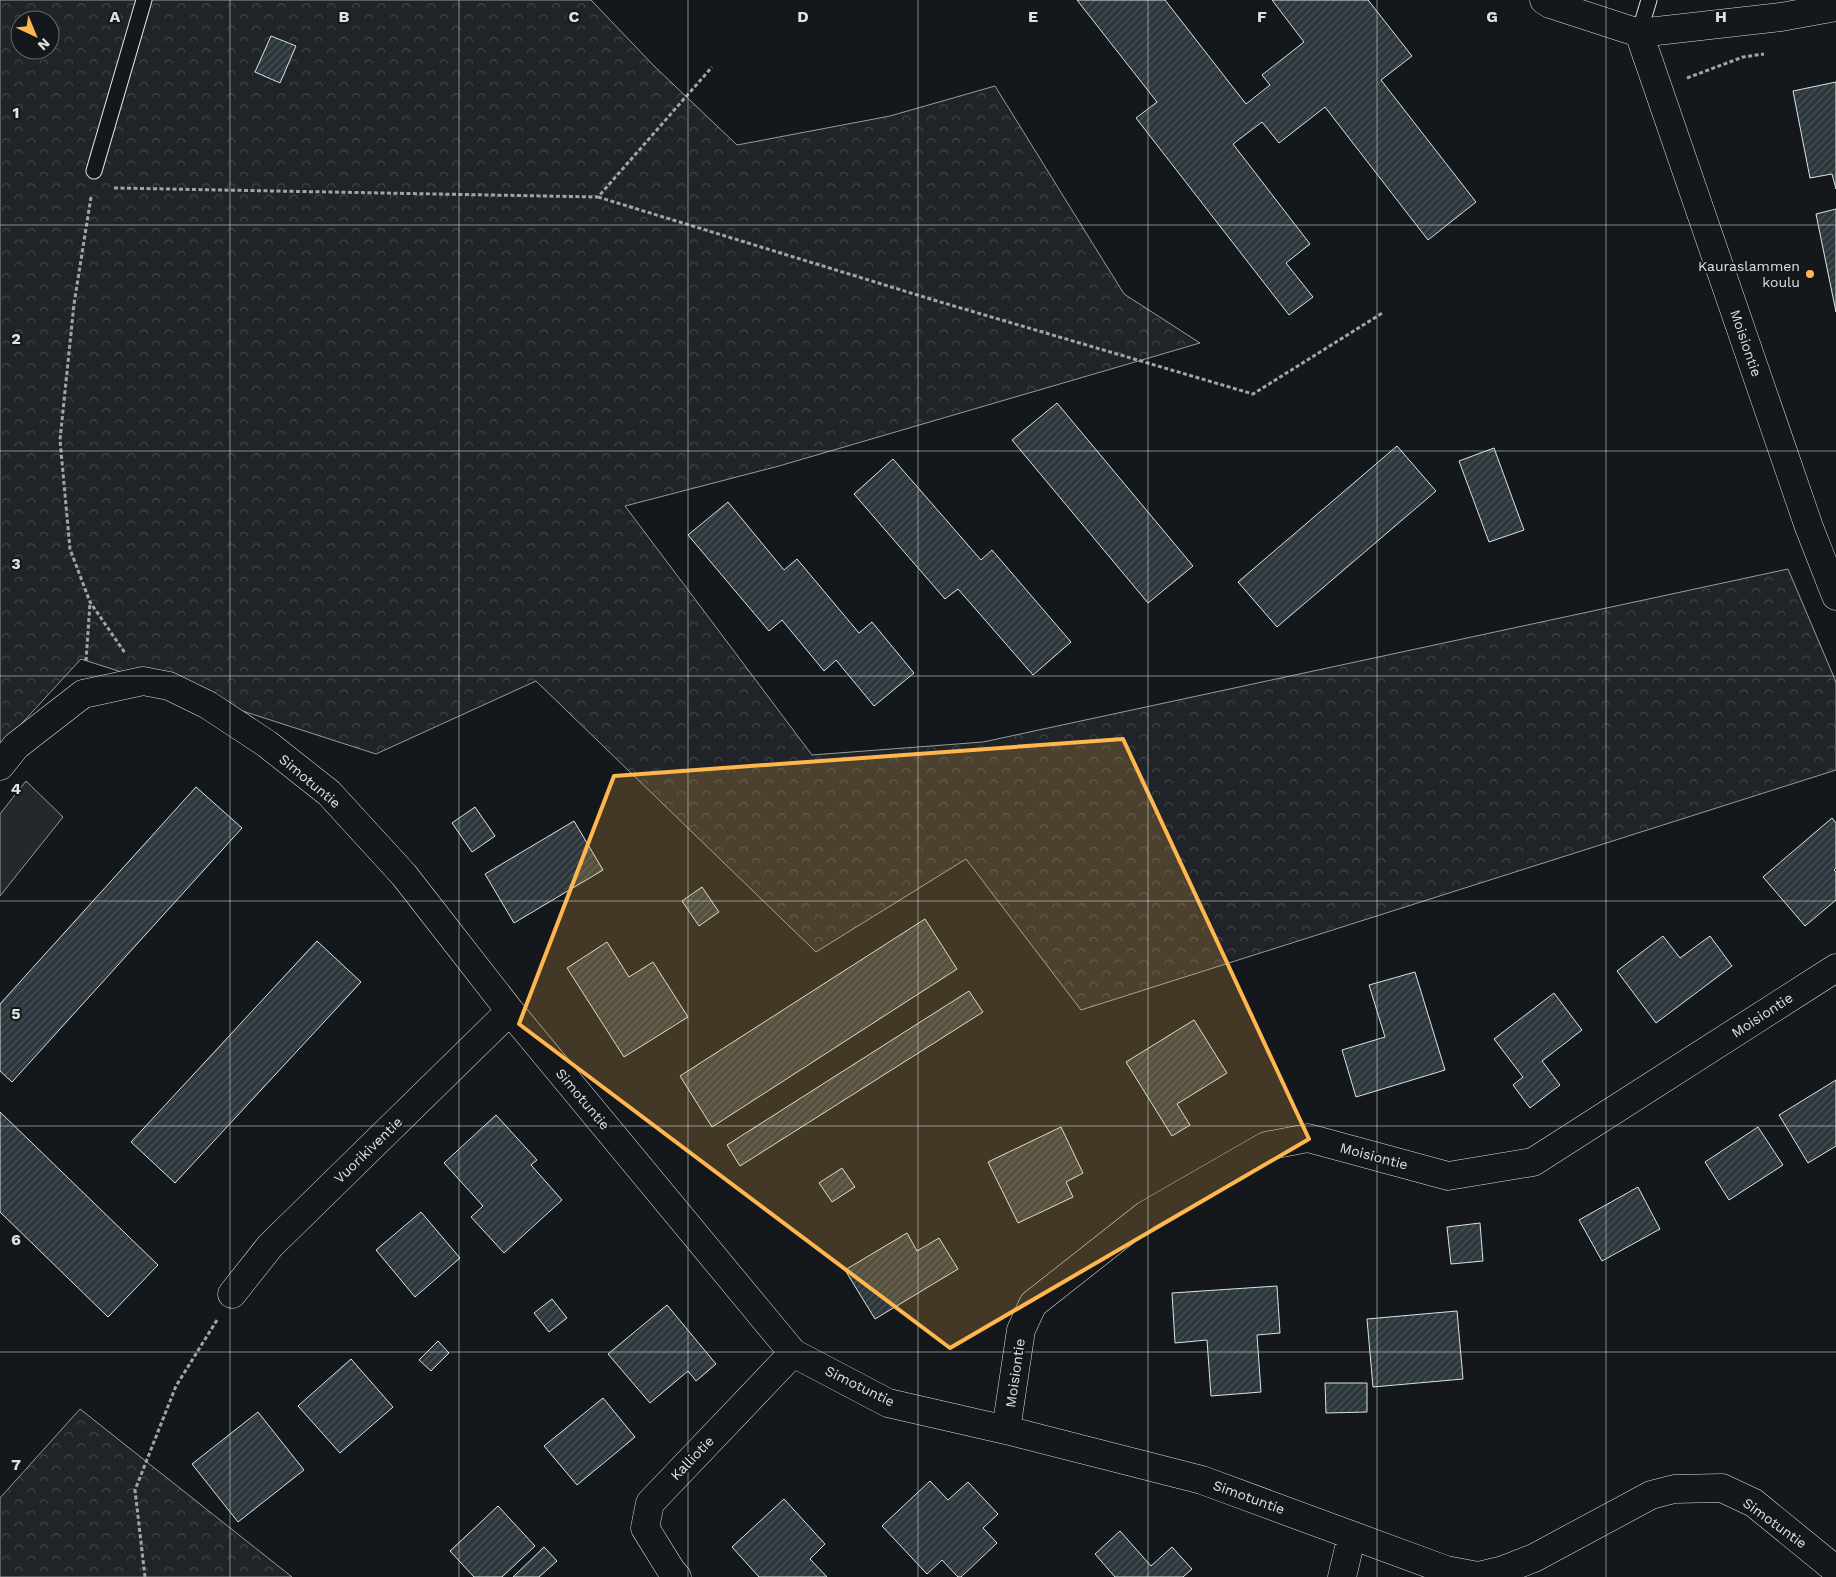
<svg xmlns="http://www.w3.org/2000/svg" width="1836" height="1577" font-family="'Work Sans',sans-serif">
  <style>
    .forest { fill: url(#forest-crowns); stroke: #939e99; fill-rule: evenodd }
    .parking { fill: #24282b; stroke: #939e99 }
    .building { fill: url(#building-hatch); stroke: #d8e6dc }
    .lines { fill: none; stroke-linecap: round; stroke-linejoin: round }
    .service-casing { stroke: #d8e6dc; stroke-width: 17 }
    .minor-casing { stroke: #d8e6dc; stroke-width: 29 }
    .path { stroke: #9da8a2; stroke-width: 3; stroke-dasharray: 4 2.5; stroke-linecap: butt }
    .service { stroke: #14181c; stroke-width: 15 }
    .minor { stroke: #14181c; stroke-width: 28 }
    .marked { fill: #ffb74d; fill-opacity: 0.2; stroke: #ffb74d; stroke-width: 4; stroke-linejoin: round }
    .grid { fill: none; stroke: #d8e6dc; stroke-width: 1; stroke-opacity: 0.55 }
    .poi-dot { fill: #ffb74d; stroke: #14181c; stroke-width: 2 }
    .labels { text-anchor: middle; stroke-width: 4; stroke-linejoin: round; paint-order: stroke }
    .poi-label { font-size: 14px; fill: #d8e6dc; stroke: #14181c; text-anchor: end }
    .street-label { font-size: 14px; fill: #d8e6dc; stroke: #14181c }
    .grid-label { font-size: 16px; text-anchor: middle; font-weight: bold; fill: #d8e6dc; stroke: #14181c; stroke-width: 4; stroke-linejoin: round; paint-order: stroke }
  </style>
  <defs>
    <pattern id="forest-crowns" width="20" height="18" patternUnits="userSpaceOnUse" patternTransform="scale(1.25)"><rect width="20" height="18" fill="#202428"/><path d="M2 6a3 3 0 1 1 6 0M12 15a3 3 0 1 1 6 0" fill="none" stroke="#404447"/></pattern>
    <pattern id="building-hatch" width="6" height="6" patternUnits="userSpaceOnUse" patternTransform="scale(1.25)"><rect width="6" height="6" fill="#2c363c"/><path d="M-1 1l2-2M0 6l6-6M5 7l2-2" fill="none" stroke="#4a5358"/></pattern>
  </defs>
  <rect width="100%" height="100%" fill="#14181c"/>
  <path class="forest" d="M0,0H591L653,65L737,145L890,116L995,86L1124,294L1200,343L779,466L625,506L812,755L983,742L1788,569L1836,682V770L1081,1010L966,859L816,952L536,681L376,754L81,659L0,747ZM20,20H50V50H20Z
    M80,1409L292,1577H0V1498Z"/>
  <path class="parking" d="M26,781L63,817L0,896V814Z"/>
  <path class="building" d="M1077,0H1165L1246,104L1270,85L1262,75L1304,42L1272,0H1368L1412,56L1381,80L1476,202L1428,240L1325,107L1279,143L1262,122L1233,144L1310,244L1286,263L1313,297L1289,315L1136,118L1157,102Z
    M271,36L296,46L280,83L255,72Z
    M1836,82V189L1832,174L1810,178L1793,91Z
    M1836,209V312L1816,214Z
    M1057,403L1193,566L1148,603L1012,440Z
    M1397,446L1436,491L1277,627L1238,582Z
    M1494,448L1524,530L1489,542L1459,461Z
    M893,459L981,560L992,550L1071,642L1033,675L958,589L945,599L854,494Z
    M728,502L784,570L797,559L859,633L872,622L914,673L874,706L836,660L824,671L782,620L769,631L688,535Z
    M196,787L242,828L12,1082L0,1071V1004Z
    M475,807L495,836L472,852L452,823Z
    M1832,818L1836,823V868L1834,870L1836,872V900L1805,926L1763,877Z
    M574,821L603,870L514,923L485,874Z
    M702,887L719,912L699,926L682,901Z
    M925,919L957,969L712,1127L680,1076Z
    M1663,936L1680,958L1710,936L1732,966L1656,1023L1617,971Z
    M317,941L361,982L175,1183L131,1142Z
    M607,942L629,977L653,962L688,1017L624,1057L567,968Z
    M1415,972L1445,1070L1356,1097L1342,1050L1385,1037L1369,985Z
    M969,991L983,1012L740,1166L727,1145Z
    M1554,993L1582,1030L1542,1061L1560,1085L1530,1108L1513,1085L1523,1077L1494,1039Z
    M1194,1020L1227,1073L1177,1104L1190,1125L1172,1136L1126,1062Z
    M1836,1080V1146L1808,1163L1779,1115Z
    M0,1112L158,1265L108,1317L0,1212Z
    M496,1115L537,1160L531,1165L562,1200L504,1253L471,1217L483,1206L444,1163Z
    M1061,1127L1083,1173L1066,1182L1073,1197L1018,1223L988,1162Z
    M1758,1127L1783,1165L1729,1200L1705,1162Z
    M842,1168L855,1187L832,1202L819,1183Z
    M1638,1187L1660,1229L1602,1261L1579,1220Z
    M421,1212L460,1258L415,1297L376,1250Z
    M1480,1223L1483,1261L1451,1264L1447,1227Z
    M907,1233L917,1251L939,1238L958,1269L875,1319L845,1270Z
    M1277,1286L1280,1333L1257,1335L1261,1392L1211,1396L1207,1340L1175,1343L1172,1293Z
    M552,1299L567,1318L549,1332L534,1313Z
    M667,1305L716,1364L696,1381L688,1371L650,1403L608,1354Z
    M1457,1311L1463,1379L1373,1387L1367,1319Z
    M438,1341L449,1353L431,1371L419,1360Z
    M351,1359L393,1407L340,1453L298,1406Z
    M1325,1383H1367V1412L1326,1413Z
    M603,1398L635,1437L577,1485L544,1446Z
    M258,1412L304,1470L238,1522L192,1464Z
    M930,1481L948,1500L968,1482L998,1514L983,1528L997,1543L961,1577H958L942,1560L927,1574L882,1526Z
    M784,1499L825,1544L810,1559L827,1577H759L732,1547Z
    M498,1506L535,1546L502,1577H474L450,1551Z
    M1120,1531L1151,1566L1172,1547L1192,1569L1183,1577H1115L1095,1554Z
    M544,1547L557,1561L539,1577H513Z"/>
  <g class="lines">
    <defs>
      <path id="service" d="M1639,33L1649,0
        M94,171L144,0"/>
      <path id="minor" d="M1544,0L1550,4L1639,33L1781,17L1836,7
        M1639,33L1809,527L1836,596
        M0,766L16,746L83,694L143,681L169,686L208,705L267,744L329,793L404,875L510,1011L793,1353L888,1403L1006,1430L1202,1480L1446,1570L1478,1576L1503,1570L1534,1558L1651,1495L1674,1489L1722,1488L1754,1503L1836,1570
        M232,1294L270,1246L510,1011
        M1006,1430L1021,1330L1033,1304L1146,1215L1266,1146L1308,1138L1448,1176L1533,1162L1836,968
        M677,1577L671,1570L645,1528L650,1503L793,1353
        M1342,1577L1352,1535"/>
    </defs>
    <use href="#service" class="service-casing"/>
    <use href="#minor" class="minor-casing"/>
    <path class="path" d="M1687,78L1743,57L1764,54
      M114,188L598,197L712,67
      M91,197L74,304L60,440L70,549L90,602L125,653
      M598,197L937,301L1253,394L1384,312
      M86,661L90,603
      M145,1577L135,1490L176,1386L217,1320"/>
    <use href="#service" class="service"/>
    <use href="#minor" class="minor"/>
  </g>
  <path class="marked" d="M1123,739L1309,1139L950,1348L519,1024L614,776Z"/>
  <path class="grid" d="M230,0V1577M459,0V1577M688,0V1577M918,0V1577M1148,0V1577M1377,0V1577M1606,0V1577M0,225H1836M0,451H1836M0,676H1836M0,901H1836M0,1126H1836M0,1352H1836"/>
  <circle class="poi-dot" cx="1810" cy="274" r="5"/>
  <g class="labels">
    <g class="poi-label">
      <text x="1800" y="271">Kauraslammen<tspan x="1800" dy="16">koulu</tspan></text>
    </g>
    <g class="street-label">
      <text transform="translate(1746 343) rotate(71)" y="5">Moisiontie</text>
      <text transform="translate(310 781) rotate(40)" y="5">Simotuntie</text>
      <text transform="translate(1762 1015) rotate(-33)" y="5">Moisiontie</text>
      <text transform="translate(583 1099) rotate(50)" y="5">Simotuntie</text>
      <text transform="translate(368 1150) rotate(-44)" y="5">Vuorikiventie</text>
      <text transform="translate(1374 1156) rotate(15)" y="5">Moisiontie</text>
      <text transform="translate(1015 1373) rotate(-82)" y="5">Moisiontie</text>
      <text transform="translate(860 1386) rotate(26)" y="5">Simotuntie</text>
      <text transform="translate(692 1458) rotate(-46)" y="5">Kalliotie</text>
      <text transform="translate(1249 1497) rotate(20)" y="5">Simotuntie</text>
      <text transform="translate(1775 1523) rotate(36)" y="5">Simotuntie</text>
    </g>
  </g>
  <g class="grid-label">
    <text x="115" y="22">A</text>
    <text x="344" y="22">B</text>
    <text x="574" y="22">C</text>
    <text x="803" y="22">D</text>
    <text x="1033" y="22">E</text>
    <text x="1262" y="22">F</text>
    <text x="1492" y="22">G</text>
    <text x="1721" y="22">H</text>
    <text x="16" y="118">1</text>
    <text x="16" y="344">2</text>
    <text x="16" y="569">3</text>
    <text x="16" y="794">4</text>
    <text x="16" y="1019">5</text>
    <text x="16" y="1245">6</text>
    <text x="16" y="1470">7</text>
  </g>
  <g transform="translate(35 35) rotate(136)"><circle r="24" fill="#14181c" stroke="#626a69"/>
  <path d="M0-4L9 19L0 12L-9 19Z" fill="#ffb74d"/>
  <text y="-8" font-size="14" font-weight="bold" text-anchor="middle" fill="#d8e6dc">N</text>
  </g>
</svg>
